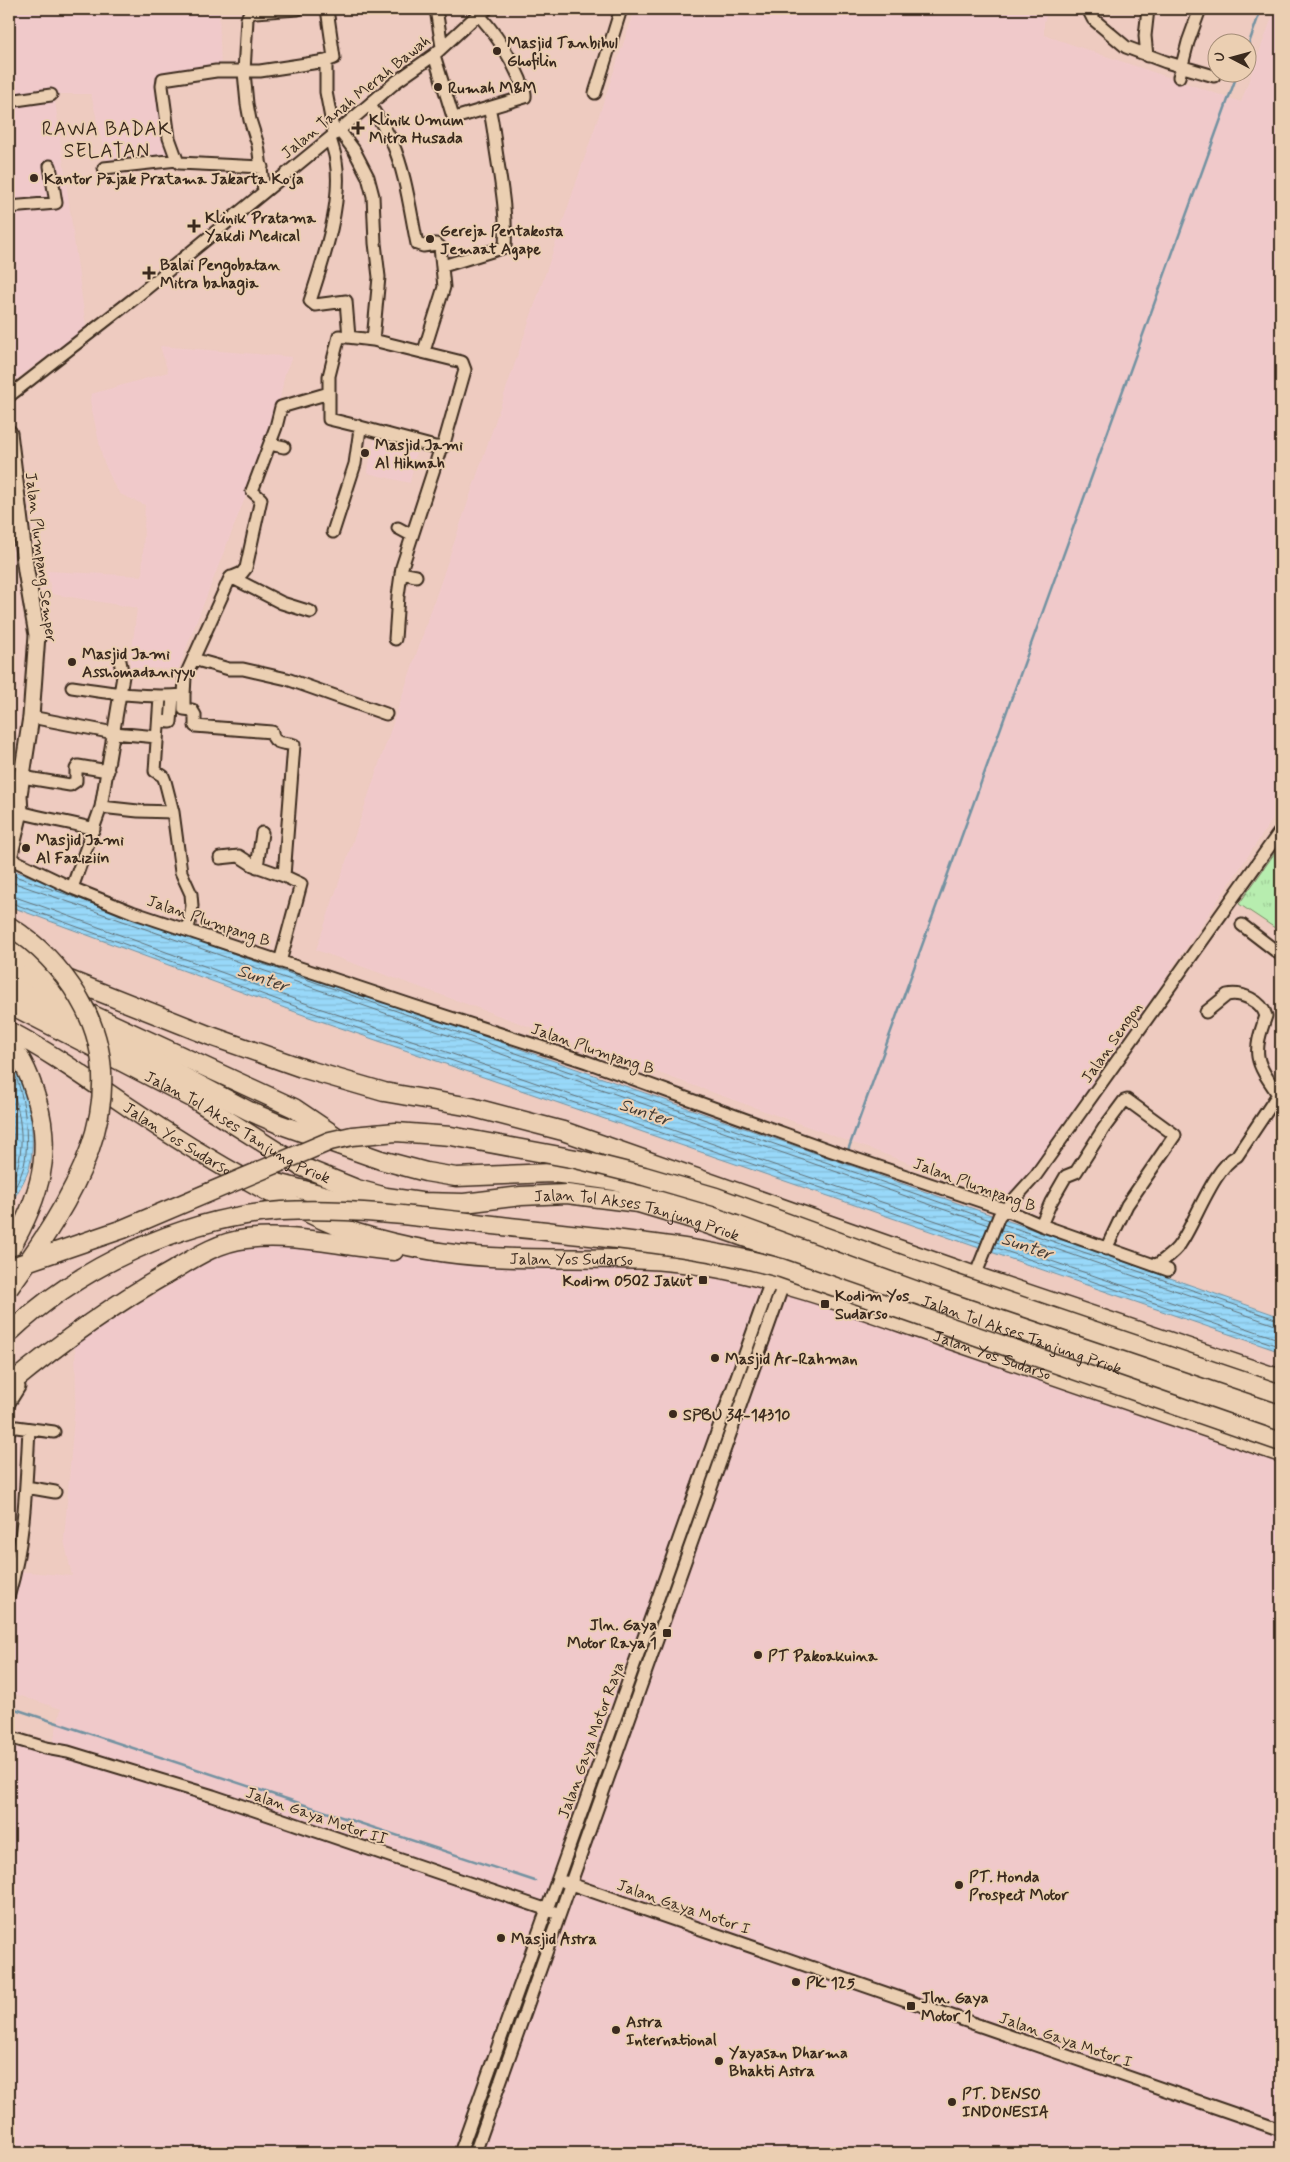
<svg xmlns="http://www.w3.org/2000/svg" width="1290" height="2162" font-family="Mynerve,sans-serif">
  <style>
    .built { fill: #f0c9ca }
    .grass { fill: url(#grass-tufts); stroke: #798c66 }
    .water { fill: url(#water-rules); stroke: #7392a1 }
    .lines { fill: none; stroke-linecap: round; stroke-linejoin: round }
    .shore { stroke: #607076; stroke-width: 1 }
    .stream { stroke: #7392a1; stroke-width: 2.5 }
    .minor-casing { stroke: #3b2a1e; stroke-width: 15 }
    .major-casing { stroke: #3b2a1e; stroke-width: 19 }
    .highway-casing { stroke: #3b2a1e; stroke-width: 21 }
    .minor { stroke: #ebcfb2; stroke-width: 11 }
    .major { stroke: #ebcfb2; stroke-width: 15 }
    .highway { stroke: #ebcfb2; stroke-width: 18 }
    .highway-bridge-casing { stroke: #3b2a1e; stroke-width: 21; stroke-linecap: butt }
    .highway-bridge { stroke: #ebcfb2; stroke-width: 18 }
    .poi-dot { fill: #3b2a1e; stroke: #ebcfb2; stroke-width: 2 }
    .labels { text-anchor: middle; stroke-width: 4; stroke-linejoin: round; paint-order: stroke }
    .poi-label { font-size: 16px; font-weight: bold; fill: #3b2a1e; stroke: #ebcfb2; text-anchor: start }
    .street-label { font-size: 16px; fill: #3b2a1e; stroke: #ebcfb2 }
    .water-label { font-size: 18px; font-style: italic; fill: #443b34; stroke: #ebcfb2 }
    .quarter-label { font-size: 19px; letter-spacing: 1px; fill: #3b2a1e; stroke: #ebcfb2 }
  </style>
  <defs>
    <pattern id="grass-tufts" width="24" height="20" patternUnits="userSpaceOnUse" patternTransform="scale(1.25)"><rect width="24" height="20" fill="#b7edaf"/><path d="M3 7l-1-3M5 7V3M7 7l1-3M15 17l-1-3M17 17v-4M19 17l1-3" fill="none" stroke="#9ecb96"/></pattern>
    <pattern id="water-rules" width="6" height="5" patternUnits="userSpaceOnUse" patternTransform="scale(1.25)"><rect width="6" height="5" fill="#98d8f9"/><path d="M0 2.5h6" fill="none" stroke="#84bad5"/></pattern>
  </defs>
  <rect width="100%" height="100%" fill="#eecbc0"/>
  <filter id="ink" filterUnits="userSpaceOnUse"><feTurbulence type="fractalNoise" baseFrequency=".02" numOctaves="2"/><feDisplacementMap in="SourceGraphic" scale="10" xChannelSelector="R" yChannelSelector="G"/><feConvolveMatrix kernelMatrix="1 2 1 2 8 2 1 2 1" color-interpolation-filters="sRGB"/></filter>
  <g filter="url(#ink)">
    <path class="built" d="M9,9H219L221,73L161,74L175,155L107,164L91,94H54L86,327L13,382L9,347Z
      M635,9H1049L1044,22V35L1241,102L1275,9H1281V807L1015,1201L316,950Z
      M160,346L292,357L285,373L276,419L178,669L130,667L137,608L52,594L47,571L142,576L145,505L120,494L114,485L103,460L90,401L91,394L168,372Z
      M375,438H398L418,441L410,483L367,473Z
      M311,1241L326,1251L460,1262L552,1260L780,1287L1281,1457V2153H9V1738L51,1751L61,1709L9,1692V1597L16,1571L72,1576L64,1540L76,1393L75,1344L237,1244Z"/>
    <path class="grass" d="M1281,844V932L1239,904Z"/>
    <path class="water" d="M9,869L1281,1317V1352L309,1017L9,906Z
      M9,1057C30,1080 38,1143 28,1172C23,1184 16,1195 9,1206Z"/>
    <g class="lines">
      <path class="shore" d="M9,874L97,905
        M9,881L988,1225
        M9,895L44,907L313,1006L983,1237
        M9,902L311,1012L981,1243
        M215,947L990,1220
        M9,1065C25,1083 31,1146 23,1169C20,1179 15,1188 9,1197
        M9,1079C21,1111 29,1155 9,1186
        M9,1105L14,1145L9,1168
        M1003,1224L1281,1321
        M1001,1230L1281,1327
        M996,1242L1281,1340
        M994,1247L1281,1347"/>
      <path class="stream" d="M1248,46L1261,9
        M847,1153L1238,72
        M9,1707L535,1881"/>
      <defs>
        <path id="minor" d="M327,9L334,58L326,61V92L334,134
          M436,9L442,47
          M1088,9L1093,19L1126,47L1166,62L1214,76
          M434,55L453,117H458L525,97C526,91 522,85 520,79C509,54 497,35 479,15
          M1147,56L1145,36L1148,9
          M1179,77L1188,42L1200,9
          M595,93L621,9
          M9,101L51,95
          M370,105C377,117 386,129 392,142C406,174 410,210 417,244L423,246L436,244L440,247L444,287L424,351
          M330,138C332,146 335,153 336,161C343,203 323,261 310,301L315,305L346,301L349,337
          M177,160L169,138L162,86L163,79L216,71H260L326,61
          M104,168L177,160L179,163L262,167
          M264,191L258,145L250,120L247,104L244,72L247,19L249,14L255,12L298,9
          M9,207L56,203L50,166
          M443,266L505,247C507,215 501,183 496,150C494,136 493,122 489,108
          M329,393V419L358,426L360,429L355,464L333,532
          M9,396L136,297L330,138L397,81L434,55L473,19L487,9
          M360,427L435,447H443L465,370L462,362L458,361L373,340
          M270,444L284,447
          M398,528L411,535
          M401,573L416,576
          M231,577L282,603L311,612
          M395,639L398,596L402,567L441,447
          M193,659L229,669H243L287,679L386,714
          M72,687C110,693 146,698 184,695L185,677L230,578L242,573L246,568L261,499L252,491L276,427L281,407L329,393V376L339,336L373,340L379,277L375,243L373,196L368,177L354,150L339,130
          M184,695V709L192,710L195,715V726L272,732C273,745 283,742 294,745L284,876L301,884L280,962
          M160,697L155,771L163,776L165,781L173,812L181,872L191,894L192,906L188,930
          M31,717L114,733L157,737
          M159,721L171,722L173,696
          M22,777L70,785L76,781V769L78,766L108,771
          M101,807L138,811L173,812
          M20,812C44,819 69,822 94,829
          M9,858L72,888L132,912L411,1005L587,1062L832,1151L1004,1209L1041,1225L1168,1270
          M220,858L239,856L253,865L284,876
          M257,867L262,833
          M72,888L101,807L123,676L120,661
          M1242,925L1281,955
          M1206,1012L1227,995C1242,992 1262,1001 1266,1016C1252,1055 1255,1061 1278,1094
          M1041,1225L1051,1202L1066,1176L1076,1172L1104,1128L1124,1101L1127,1100L1175,1135L1127,1205L1106,1249
          M1157,1265C1164,1259 1175,1253 1180,1244C1195,1223 1214,1167 1237,1156L1281,1090
          M975,1276L999,1216L1036,1175L1281,830
          M9,1403L19,1387
          M9,1426L54,1432
          M26,1487L55,1492
          M9,1594C25,1540 26,1485 29,1429
          M9,1737L46,1748L68,1752L213,1796L554,1912
          M565,1882L1281,2130
          M460,2153L771,1281
          M475,2153L783,1285"/>
        <path id="major" d="M9,433L26,571L37,635L31,717L19,795L20,812L9,858
          M9,944L32,961"/>
        <g id="highway">
          <path d="M9,956L208,1035L305,1069L384,1092L471,1107L563,1131L975,1276L1281,1379"/>
          <path d="M9,970L27,978L84,1011L294,1108L337,1137"/>
          <path d="M9,985L249,1111L279,1124L381,1160L426,1172L456,1177L552,1173L594,1178L615,1181L720,1211L1281,1408"/>
          <path id="s1" d="M9,1004L194,1099L300,1166L357,1189L386,1197L421,1202L464,1203L521,1196L567,1194L638,1203L695,1220L787,1252L1281,1425"/>
          <path id="s2" d="M9,1031C52,1053 90,1081 130,1108C171,1136 214,1162 258,1186C290,1204 322,1222 357,1233C400,1246 447,1255 491,1257C564,1261 637,1254 710,1267C790,1281 874,1314 951,1340C1061,1378 1171,1416 1281,1453"/>
          <path d="M9,1044C21,1056 29,1074 34,1091C55,1150 40,1198 9,1251"/>
          <path d="M258,1178L334,1198L381,1205"/>
          <path d="M9,1385C61,1342 115,1303 174,1270C197,1256 219,1242 246,1239C296,1233 345,1247 394,1251"/>
        </g>
      </defs>
      <use href="#minor" class="minor-casing"/>
      <use href="#major" class="major-casing"/>
      <use href="#highway" class="highway-casing"/>
      <use href="#minor" class="minor"/>
      <use href="#major" class="major"/>
      <use href="#highway" class="highway"/>
      <defs>
        <path id="highway-bridge" d="M9,926C39,945 61,968 79,998C140,1100 69,1205 9,1288
          M9,1268L123,1229L330,1141L352,1136L396,1132L451,1136L576,1159L644,1176L716,1197L944,1280L1281,1394
          M9,1333C79,1267 184,1217 282,1211C367,1207 452,1221 537,1230C619,1240 701,1246 781,1268L1281,1442"/>
      </defs>
      <use href="#highway-bridge" class="highway-bridge-casing"/>
      <use href="#highway-bridge" class="highway-bridge"/>
    </g>
  </g>
  <g class="poi-dot">
    <circle cx="497" cy="51" r="5"/>
    <circle cx="438" cy="87" r="5"/>
    <path d="M355.5 120.5h5v5h5v5h-5v5h-5v-5h-5v-5h5z"/>
    <circle cx="34" cy="178" r="5"/>
    <path d="M191.5 218.5h5v5h5v5h-5v5h-5v-5h-5v-5h5z"/>
    <circle cx="430" cy="239" r="5"/>
    <path d="M146.5 265.5h5v5h5v5h-5v5h-5v-5h-5v-5h5z"/>
    <circle cx="365" cy="453" r="5"/>
    <circle cx="72" cy="662" r="5"/>
    <circle cx="26" cy="848" r="5"/>
    <rect x="698" y="1275" width="10" height="10" rx="2.5"/>
    <rect x="820" y="1299" width="10" height="10" rx="2.5"/>
    <circle cx="715" cy="1358" r="5"/>
    <circle cx="673" cy="1414" r="5"/>
    <rect x="662" y="1628" width="10" height="10" rx="2.5"/>
    <circle cx="758" cy="1655" r="5"/>
    <circle cx="959" cy="1885" r="5"/>
    <circle cx="501" cy="1938" r="5"/>
    <circle cx="796" cy="1982" r="5"/>
    <rect x="906" y="2001" width="10" height="10" rx="2.5"/>
    <circle cx="616" cy="2030" r="5"/>
    <circle cx="719" cy="2061" r="5"/>
    <circle cx="952" cy="2102" r="5"/>
  </g>
  <g class="labels">
    <g class="poi-label">
      <text x="507" y="48">Masjid Tanbihul<tspan x="507" dy="18">Ghofilin</tspan></text>
      <text x="448" y="93">Rumah M&amp;M</text>
      <text x="369" y="125">Klinik Umum<tspan x="369" dy="18">Mitra Husada</tspan></text>
      <text x="44" y="184">Kantor Pajak Pratama Jakarta Koja</text>
      <text x="205" y="223">Klinik Pratama<tspan x="205" dy="18">Yakdi Medical</tspan></text>
      <text x="440" y="236">Gereja Pentakosta<tspan x="440" dy="18">Jemaat Agape</tspan></text>
      <text x="160" y="270">Balai Pengobatan<tspan x="160" dy="18">Mitra bahagia</tspan></text>
      <text x="375" y="450">Masjid Jami<tspan x="375" dy="18">Al Hikmah</tspan></text>
      <text x="82" y="659">Masjid Jami<tspan x="82" dy="18">Asshomadaniyyu</tspan></text>
      <text x="36" y="845">Masjid Jami<tspan x="36" dy="18">Al Faaiziin</tspan></text>
      <text x="693" y="1286" text-anchor="end">Kodim 0502 Jakut</text>
      <text x="835" y="1301">Kodim Yos<tspan x="835" dy="18">Sudarso</tspan></text>
      <text x="725" y="1364">Masjid Ar-Rahman</text>
      <text x="683" y="1420">SPBU 34-14310</text>
      <text x="657" y="1630" text-anchor="end">Jln. Gaya<tspan x="657" dy="18">Motor Raya 1</tspan></text>
      <text x="768" y="1661">PT Pakoakuina</text>
      <text x="969" y="1882">PT. Honda<tspan x="969" dy="18">Prospect Motor</tspan></text>
      <text x="511" y="1944">Masjid Astra</text>
      <text x="806" y="1988">PK 125</text>
      <text x="921" y="2003">Jln. Gaya<tspan x="921" dy="18">Motor 1</tspan></text>
      <text x="626" y="2027">Astra<tspan x="626" dy="18">International</tspan></text>
      <text x="729" y="2058">Yayasan Dharma<tspan x="729" dy="18">Bhakti Astra</tspan></text>
      <text x="962" y="2099">PT. DENSO<tspan x="962" dy="18">INDONESIA</tspan></text>
    </g>
    <g class="street-label">
      <text transform="translate(355 96) rotate(-39)" y="6">Jalan Tanah Merah Bawah</text>
      <text transform="translate(42 557) rotate(83)" y="6">Jalan Plumpang Semper</text>
      <text transform="translate(209 920) rotate(19)" y="6">Jalan Plumpang B</text>
      <text transform="translate(1111 1042) rotate(-55)" y="6">Jalan Sengon</text>
      <text transform="translate(593 1048) rotate(19)" y="6">Jalan Plumpang B</text>
      <text dy="6" stroke="none"><textPath href="#s1" startOffset="260">Jalan Tol Akses Tanjung Priok</textPath></text>
      <text dy="6" stroke="none"><textPath href="#s2" startOffset="200">Jalan Yos Sudarso</textPath></text>
      <text transform="translate(975 1184) rotate(20)" y="6">Jalan Plumpang B</text>
      <text dy="6" stroke="none"><textPath href="#s1" startOffset="679">Jalan Tol Akses Tanjung Priok</textPath></text>
      <text dy="6" stroke="none"><textPath href="#s2" startOffset="620">Jalan Yos Sudarso</textPath></text>
      <text dy="6" stroke="none"><textPath href="#s1" startOffset="1084">Jalan Tol Akses Tanjung Priok</textPath></text>
      <text dy="6" stroke="none"><textPath href="#s2" startOffset="1055">Jalan Yos Sudarso</textPath></text>
      <text transform="translate(590 1740) rotate(-70)" y="6">Jalan Gaya Motor Raya</text>
      <text transform="translate(317 1815) rotate(19)" y="6">Jalan Gaya Motor II</text>
      <text transform="translate(684 1906) rotate(19)" y="6">Jalan Gaya Motor I</text>
      <text transform="translate(1066 2039) rotate(19)" y="6">Jalan Gaya Motor I</text>
    </g>
    <g class="water-label">
      <text transform="translate(263 978) rotate(19)" y="6">Sunter</text>
      <text transform="translate(645 1112) rotate(19)" y="6">Sunter</text>
      <text transform="translate(1027 1246) rotate(19)" y="6">Sunter</text>
    </g>
    <g class="quarter-label">
      <text x="107" y="135">RAWA BADAK<tspan x="107" dy="22">SELATAN</tspan></text>
    </g>
  </g>
  <rect width="1290" height="2162" fill="none" stroke="#ebcfb2" stroke-width="30"/>
  <rect x="15" y="15" width="1260" height="2132" fill="none" stroke="#3b2a1e" stroke-width="2" filter="url(#ink)"/>
  <g transform="translate(1232 58) rotate(276)"><circle r="24" fill="#ebcfb2" stroke="#a58d77"/>
  <path d="M0-4L9 19L0 12L-9 19Z" fill="#3b2a1e"/>
  <text y="-8" font-size="14" font-weight="bold" text-anchor="middle" fill="#3b2a1e">U</text>
  </g>
</svg>
